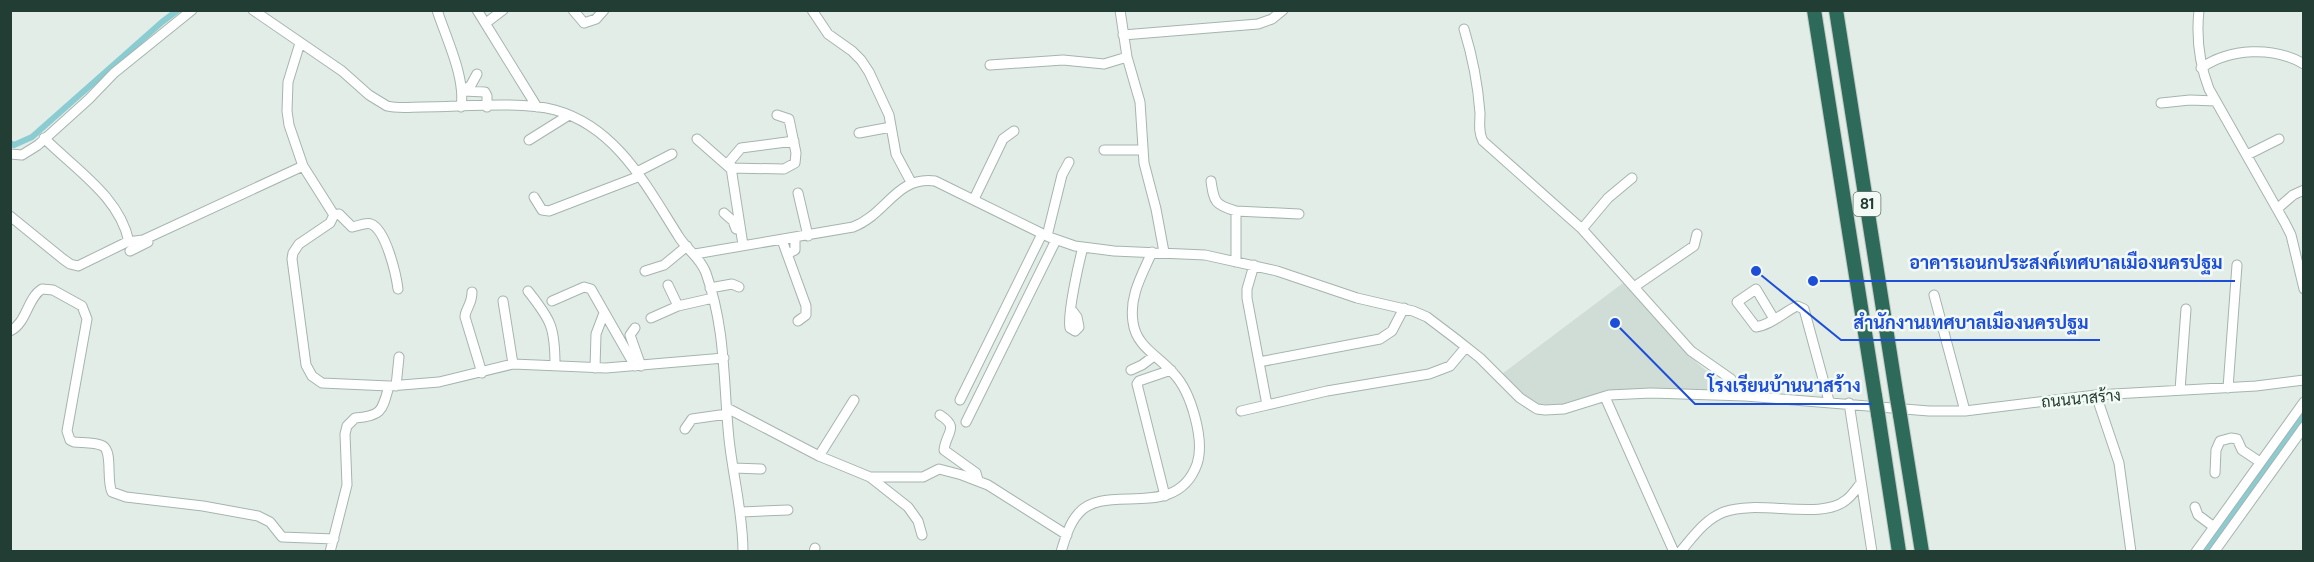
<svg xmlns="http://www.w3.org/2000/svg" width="2314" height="562" font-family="'DM Sans',Sarabun,sans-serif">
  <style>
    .built { fill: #d0dcd6 }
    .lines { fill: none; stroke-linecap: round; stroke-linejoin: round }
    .canal { stroke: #8accd2; stroke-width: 6 }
    .minor-casing { stroke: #a5b5ae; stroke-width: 11 }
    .highway-casing { stroke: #c1c9c6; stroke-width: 16 }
    .minor { stroke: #fff; stroke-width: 9 }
    .highway { stroke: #2e6a59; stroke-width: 14 }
    .highway-bridge-casing { stroke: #c1c9c6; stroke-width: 16; stroke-linecap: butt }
    .highway-bridge { stroke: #2e6a59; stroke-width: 14 }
    .labels { text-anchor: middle; stroke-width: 5; stroke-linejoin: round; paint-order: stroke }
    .shield { fill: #f3f9f5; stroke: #61766e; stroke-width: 1.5 }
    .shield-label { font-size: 15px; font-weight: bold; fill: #223e34 }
    .street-label { font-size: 16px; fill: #223e34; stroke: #f3f9f5 }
    .leader { fill: none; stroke: #1d4ed8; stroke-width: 2 }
    .callout-dot { fill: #1d4ed8; stroke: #f3f9f5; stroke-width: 2 }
    .callout-label { font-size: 18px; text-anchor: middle; font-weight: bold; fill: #1d4ed8; stroke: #f3f9f5; stroke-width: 5; stroke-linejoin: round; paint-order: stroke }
  </style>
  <rect width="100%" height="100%" fill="#e2ede7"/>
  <path class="built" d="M1623,283L1697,363L1721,383L1728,394L1622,392L1550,408L1531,403L1502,374Z"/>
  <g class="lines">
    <path class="canal" d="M10,143L14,145L32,137L162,22L178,10
      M2205,552L2304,414"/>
    <defs>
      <path id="minor" d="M253,10L342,71L369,95L387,106C399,109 411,107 423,107C461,107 520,101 555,110C617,127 647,187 679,237C687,250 700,257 706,273C726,330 723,380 729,439C733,477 743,513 743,552
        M437,10C446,38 466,78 461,107
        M477,10L537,107
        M573,10L584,23L596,19L604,10
        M812,10L828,34L852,51L861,60L869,72L889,115L896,154L911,182
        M1120,10L1127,57L1140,102L1144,163L1156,209L1164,252
        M2199,10C2196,38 2199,63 2209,89L2285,223L2291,235L2304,289
        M486,23L503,10
        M1464,29C1472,55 1478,86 1480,113C1480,123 1478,132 1483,141L1582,229L1691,351L1731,379L1739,396
        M1123,35L1258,24L1272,19L1283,10
        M300,43L288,82L287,111L289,125L303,166L334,215L330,223L299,244L293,253L292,259L306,365L312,376L322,383L389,386L439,382L513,364L606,368L724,358
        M990,65L1063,60L1104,64L1127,57
        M2201,68C2230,48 2273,46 2304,64
        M463,91L485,92L487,96V107
        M463,91L471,85L477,74
        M2161,103L2190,100L2216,101
        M859,133L891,127
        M44,138C75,169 120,197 129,242
        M697,139L730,168L784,169L795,163L796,153L789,119L777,115
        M529,140L569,115
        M1104,150H1143
        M10,154L22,155L38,145L89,99L114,73L192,10
        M2247,155L2279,139
        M637,172L672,154
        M1211,181C1214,202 1215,205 1236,211
        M798,193L808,236
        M534,197L542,210L549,211L640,176
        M974,199L1003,139L1014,131
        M2277,209L2293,195L2304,190
        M724,213L733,221L736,229
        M334,215L339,214L352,227C358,226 366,222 371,224C386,230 396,274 398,289
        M10,216L63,259L70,264L78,266L127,242L143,240L303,166
        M1582,229L1608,198L1632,178
        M1047,236L1062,175L1069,162
        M782,240L806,306V315L798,321
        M743,245L730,161L741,148L794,141
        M130,251L148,242
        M695,254L853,227C887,214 896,176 935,181L1049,237L1075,246L1114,251L1205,255L1277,271L1357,298L1413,311L1427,317L1456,339L1480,358L1520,398L1537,409L1545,410L1564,409L1609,395L1651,393L1745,396L1929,411H1965L2096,395L2256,386L2304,380
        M787,254L795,250V238
        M1236,262V211L1299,214
        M1254,265L1247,289V298L1267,405L1327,391L1429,374L1450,366L1466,347
        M645,271L664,265L687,246
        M668,285L678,306
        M1634,287L1694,246L1697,234
        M710,288L732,284L739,287
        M528,291C551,320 555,327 555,365
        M472,292C472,305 465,309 465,317L482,373
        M1934,295L1965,411
        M503,301L513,364
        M552,301L584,287L591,289L635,366
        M1071,309L1077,317L1079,327L1075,331L1070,328C1067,315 1079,262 1083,247
        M651,318L678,306L713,298
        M1774,319L1756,289L1737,302L1756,327C1771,325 1784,312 1797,306L1804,309L1829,401
        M635,328L630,335L641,366
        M10,331C27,323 27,298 42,289L53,290L82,306L87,319L67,431L70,440L74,442C82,443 95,442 103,446C113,452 106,481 112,492L126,497L203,506L258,516L270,522L282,537L334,539
        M1259,362L1380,339L1392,331L1404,308
        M595,368L596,334L604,313
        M1131,370L1142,365L1154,356
        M396,386L399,357
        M2228,388L2237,265
        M2180,390L2186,309
        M2096,395L2119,463L2131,552
        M1605,397L1674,552
        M960,400L1042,234
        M1849,403L1872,552
        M727,408L819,456L870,477L908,507L918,521L922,535
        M1241,411L1267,405
        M940,415C960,428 946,432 944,450L976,473L978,480
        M966,422L1056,240
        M685,429L692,419L727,414
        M819,456L854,400
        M734,468L761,469
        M2215,473L2216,450L2220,441L2231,438L2237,439L2242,450L2260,462
        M870,477H923L939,469L962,475L988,485L1067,535
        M1165,496L1137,384L1139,381L1171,370
        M2195,507L2198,515L2214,527
        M741,512L788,510
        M330,552L347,485L345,434L347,426L355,418C382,416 382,411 389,386
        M814,552L815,548
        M1061,552C1065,539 1069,524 1078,514C1104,481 1176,523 1197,464C1205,440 1191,392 1174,374C1159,356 1136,347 1133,322C1129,296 1142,275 1152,252
        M1680,552C1693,537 1705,519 1724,512C1758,499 1822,521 1846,500C1852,496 1856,489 1861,483
        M2196,552L2304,402
        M2214,552L2304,427"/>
      <path id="highway" d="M1814,10L1875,396
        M1836,10L1897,398
        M1878,414L1899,552
        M1900,415L1922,552"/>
    </defs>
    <use href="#minor" class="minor-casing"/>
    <use href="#highway" class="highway-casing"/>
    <use href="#minor" class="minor"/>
    <use href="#highway" class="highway"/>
    <defs>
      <path id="highway-bridge" d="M1875,396L1878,414
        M1897,398L1900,415"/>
    </defs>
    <use href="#highway-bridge" class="highway-bridge-casing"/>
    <use href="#highway-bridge" class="highway-bridge"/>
  </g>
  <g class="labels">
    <rect class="shield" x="1853.5" y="192" width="27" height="24" rx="4.5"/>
    <g class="shield-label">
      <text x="1867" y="209">81</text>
    </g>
    <g class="street-label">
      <text transform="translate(2081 398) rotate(-5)" y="6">ถนนนาสร้าง</text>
    </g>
  </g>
  <path class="leader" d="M1813 281L1897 281H2235M1756 271L1841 340H2100M1615 323L1695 404H1872"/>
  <g class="callout-dot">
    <circle cx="1813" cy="281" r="6"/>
    <circle cx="1756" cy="271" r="6"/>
    <circle cx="1615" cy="323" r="6"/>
  </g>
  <g class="callout-label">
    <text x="2066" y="269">อาคารเอนกประสงค์เทศบาลเมืองนครปฐม</text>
    <text x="1971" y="329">สำนักงานเทศบาลเมืองนครปฐม</text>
    <text x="1784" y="392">โรงเรียนบ้านนาสร้าง</text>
  </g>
  <rect width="2314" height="562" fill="none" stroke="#223e34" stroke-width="24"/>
</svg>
